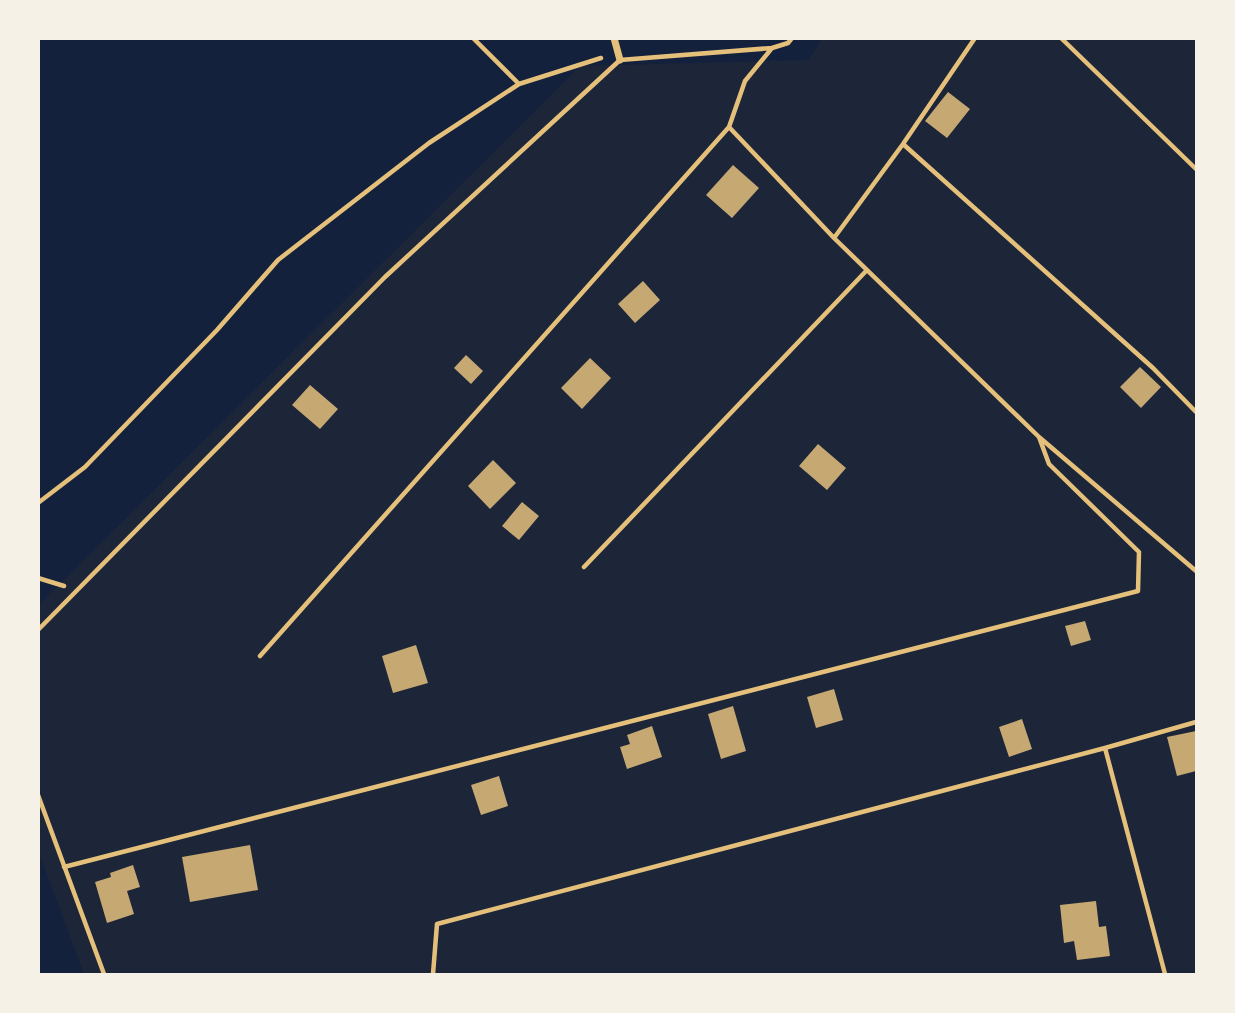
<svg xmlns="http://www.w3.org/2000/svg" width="1235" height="1013" font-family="'DejaVu Sans',sans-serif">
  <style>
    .green { fill: #1d2539 }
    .building { fill: #c6a872 }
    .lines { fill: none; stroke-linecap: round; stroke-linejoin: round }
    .path { stroke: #e5c07b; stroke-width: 4.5 }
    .service { stroke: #e5c07b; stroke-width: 4.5 }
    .minor { stroke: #e5c07b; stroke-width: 7 }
  </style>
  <rect width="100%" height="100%" fill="#14213d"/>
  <path class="green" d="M822,38L1196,39V974H84L39,853V605L580,66L809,60Z"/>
  <path class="building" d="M948,92L970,109L947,138L925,121Z
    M733,165L759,188L732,218L706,195Z
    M643,281L660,300L635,323L618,304Z
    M466,355L483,371L471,384L454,368Z
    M590,358L611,378L582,409L561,388Z
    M1140,367L1161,387L1141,408L1120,387Z
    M310,385L338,409L320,429L292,405Z
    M818,444L846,468L827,490L799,466Z
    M493,460L516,483L490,509L468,486Z
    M522,502L539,516L519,540L502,526Z
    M1085,621L1091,640L1071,646L1065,626Z
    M416,645L428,683L393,693L382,656Z
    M834,689L843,720L816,728L807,697Z
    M733,706L746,751L721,759L708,714Z
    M1022,719L1032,749L1009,757L999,727Z
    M652,726L662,757L627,769L620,747L630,744L627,735Z
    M1196,731V771L1177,776L1167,737Z
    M499,776L508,806L481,815L471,785Z
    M250,845L258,890L190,902L182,857Z
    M133,865L140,887L127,891L134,914L107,923L95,882L111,877L110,873Z
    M1096,901L1099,927L1106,926L1110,956L1077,960L1074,941L1064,943L1060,905Z"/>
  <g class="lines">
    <path class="path" d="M473,38L519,84
      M38,503L85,467L217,330L278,260L429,143L519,84L601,58
      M38,578L64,586"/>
    <path class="service" d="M1061,38L1196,169
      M729,127L834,238L1039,437L1196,571
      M903,144L1153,368L1196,412
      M834,238L903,144L975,38
      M584,567L867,270
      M38,630L385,277L620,60L772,48
      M260,656L729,127L745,81L772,48L788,43L792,38
      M38,795L104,974
      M64,867L1138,591L1139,552L1049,464L1039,437
      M433,974L437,924L1105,748
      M1165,974L1105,748L1196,722"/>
    <path class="minor" d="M614,38L620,60"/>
  </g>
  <rect width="1235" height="1013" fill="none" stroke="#f6f1e7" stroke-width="80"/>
</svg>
